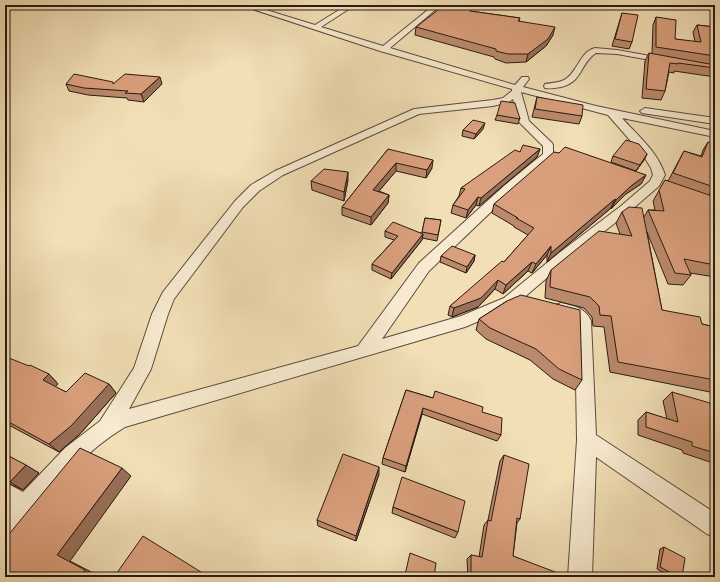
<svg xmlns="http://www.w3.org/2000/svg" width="720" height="582" font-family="Vollkorn,serif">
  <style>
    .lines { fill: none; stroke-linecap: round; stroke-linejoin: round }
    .minor-casing { stroke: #5b4b3b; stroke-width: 2 }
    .minor { fill: #f7ead0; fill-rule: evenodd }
    .wall { fill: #bb8a6c; stroke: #291a12 }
    .shaded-wall { fill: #997058; stroke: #291a12 }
    .building { fill: #daa07d; stroke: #291a12 }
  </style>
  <rect width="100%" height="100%" fill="#f2dfb6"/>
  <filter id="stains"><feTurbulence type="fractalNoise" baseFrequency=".005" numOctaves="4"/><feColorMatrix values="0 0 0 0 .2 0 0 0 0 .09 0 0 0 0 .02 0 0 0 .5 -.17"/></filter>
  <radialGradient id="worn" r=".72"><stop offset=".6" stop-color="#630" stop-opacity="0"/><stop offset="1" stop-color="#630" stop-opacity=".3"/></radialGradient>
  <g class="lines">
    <defs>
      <path id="minor" d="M240,5H250L315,25L347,5H355L321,27L383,46L434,5H441L390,48L515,85L522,77H528L529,79L523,87L596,106L715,131V137L622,118C637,135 658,152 665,175L659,186L629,212L569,259L514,306L465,327L125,427C79,455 47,496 13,536L5,539V512L9,507L5,505V482L23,492L65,448L100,421L134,368L152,314L163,292L235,201L251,185L275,171L414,109L493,100L503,98L512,91V89L380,51ZM521,92L608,115L643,155L651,168L653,175L650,181L621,206L559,253L504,298L461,316L382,339L429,271L513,191L553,155V145L552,143L529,121ZM513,99L519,122L543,146V154L505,185L419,263L358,346L129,409L151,369L168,314L174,299L243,207L259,191L283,175L419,114L493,106L509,102Z
        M595,48L617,50L667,59L671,61L667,63L617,54L596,53C580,63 583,82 561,87C555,88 550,89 545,88L544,86L545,84C551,83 558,83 564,80C578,73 579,52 595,48Z
        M645,108L715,118V124L642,113L640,111Z
        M561,303C574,306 586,308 591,321L596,435L715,513V537L707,534L596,457L592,577H568L577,440L575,321L570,317L556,313L553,309L556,305Z"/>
    </defs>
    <use href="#minor" class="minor-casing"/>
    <use href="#minor" class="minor"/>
  </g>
  <path class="wall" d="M459,5L470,11L520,18L519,21L553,35L546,46L526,62L506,63L495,59L494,57L415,35L416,27L458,10Z
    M622,13L632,42L629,49L612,46Z
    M656,17L675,39L695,42L693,32L697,25L715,27V77L674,71V73L669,72L665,91L661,100L642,98L645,61L649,53L652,54L653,25Z
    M66,84H162L144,102L128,100L127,98L88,95L69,91Z
    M537,97L582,116L579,124L532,117Z
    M497,115L520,118L518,124L495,120Z
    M483,129L474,139L462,136L463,130Z
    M708,142L714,187L709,195L715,197V277L690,273L691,275L683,285L668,284L647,232L662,310L702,324L715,327V393L610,372L604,327L593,326L592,317L584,308L545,298L546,281L551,270L620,234L616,223L622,212L644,217L648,210H655L653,201L665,180L668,181L684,151L701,156L703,150Z
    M388,149L432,168L426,178L396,171L379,191L389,195L388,203L371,225L342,215V207Z
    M540,149L537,157L479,206L476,205L466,218L451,213L453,205L459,196L461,188L520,152Z
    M559,153L646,175L641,184L626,194L611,209V208L547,262V255L532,273L528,271L503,294L495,289L478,307L452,317L448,315L450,306L504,262L528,235L514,227V226L492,213L494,204Z
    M647,154L644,160L636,171L611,162L613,156Z
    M348,180L344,201L312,190L311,181Z
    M425,218L441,220L437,241L422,238V240L391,279L372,270V264L394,240L385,237V231L422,233Z
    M475,255L474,261L466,273L440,262L441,256Z
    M507,301L582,380L575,390L553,379L530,360L486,339L476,330L479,319Z
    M5,358L49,374L58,384L55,387L66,392L109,384L116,393L80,434L59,452L5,423Z
    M406,390L433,398L482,412L501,435L497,441L422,414L405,472L382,464L383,458Z
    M672,392L712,419L715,420V467L713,466V463L683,453L682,450L638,435V420L646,412L667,419L663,401Z
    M5,454L39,473L23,490L5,482Z
    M504,455L520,519L517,523L513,556L563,577H468L467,559L471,555L479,557L484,525L488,520L500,461Z
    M379,474L356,541L318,526L317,520Z
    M393,507L458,532L455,538L392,513Z
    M664,547L682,577H672L657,569L660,549Z"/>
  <path class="shaded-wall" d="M555,27L553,35L546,46L526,62L528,54Z
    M160,77L162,84L144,102L141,94Z
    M485,123L483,129L474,139L476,134Z
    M540,149L537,157L479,206L481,198Z
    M647,154L644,160L636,171L640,165Z
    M433,160L432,168L426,178L427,170Z
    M396,163V171L373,198V190Z
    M348,172V180L344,201V192Z
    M646,175L641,184L626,194L611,209L616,200L631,186Z
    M389,195L388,203L371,225V217Z
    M478,197L476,205L466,218L468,210Z
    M615,199L611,208L547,262L551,253Z
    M423,234L422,240L391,279L392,273Z
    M551,246L547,255L532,273L536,264Z
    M475,255L474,261L466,273L467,267Z
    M532,262L528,271L503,294L506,285Z
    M498,280L495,289L478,307L452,317L454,308Z
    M49,374L58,384L52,390L43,380Z
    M109,384L116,393L80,434L59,452L49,444Z
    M423,408L422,414L405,472L406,466Z
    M26,465L39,473L23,490L10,482Z
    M379,467V474L356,541V536Z
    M122,468L131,476L70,561L97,575L96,577H80L57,555Z"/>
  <path class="building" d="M459,5H470V11L520,18L518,21L555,27L548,39L528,54H508L496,51V49L416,27L442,7L459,10Z
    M622,13L638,15L632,42L615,39Z
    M656,17L676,20L675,39L701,42L697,25L715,27V56L656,47Z
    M649,53L715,65V68L678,63V64L670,63L665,91L646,89Z
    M74,74L113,82V84L125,74L160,77L141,94L125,93L128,91L84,88L66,84Z
    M537,97L583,105L582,116L535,109Z
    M501,101L515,103L520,119L497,115Z
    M473,120L485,123L476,134L463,130Z
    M626,140L639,144L647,154L640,165L613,156Z
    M708,142L715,144V184L714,187L673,173L684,151L702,157Z
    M523,145L540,149L481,198L478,197L468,210L453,205L465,189L461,188L515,150L520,152Z
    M565,147L646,175L631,186L616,200L615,199L551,253V246L536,264L532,262L506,285L498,280L481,298L454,308L450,306L502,261L504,262L534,228L516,218H518L494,204L554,152L559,153Z
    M388,149L433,160L427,170L396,163L373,190L389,195L371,217L342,207Z
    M324,169L348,172L344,192L311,181Z
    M665,180L715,197V265L684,259L691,275L675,273L648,210L664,211L659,190Z
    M629,207L642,208L662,310L700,317L702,324L715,327V380L618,362L611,316L600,315L599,306L590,297L550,287L551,270L599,231L632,236L622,212Z
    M425,218L441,220L438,235L422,232Z
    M393,222L423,234L392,273L372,264L398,236L385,231Z
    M452,246L475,255L467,267L441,256Z
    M521,295L580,310L582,380L559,369L536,349L490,328L479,319L507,301Z
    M5,358L8,359L9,358L29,366L30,365L49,374L43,380L66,392L85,373L109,384L71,426L49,444L5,420Z
    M406,390L433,398L435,391L483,407L482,412L502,418L501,435L423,408L406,466L383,458Z
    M672,392L710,403L712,419L715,420V453L692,446V442L646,427V412L678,422Z
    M80,448L122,468L57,555L85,570L80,577H15L5,571V539Z
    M5,454L26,465L10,482L5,480Z
    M343,454L379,467L356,536L317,520Z
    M504,455L529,464L520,519L517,518L513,556L563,575V577H479L480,574L471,573V555L482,557L488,520L491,521Z
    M402,477L465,501L458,532L393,507Z
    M143,536L209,577H114Z
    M664,547L685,558L682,577H679L660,567Z
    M410,553L436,563L434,577H409L405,575Z"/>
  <rect width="720" height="582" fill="none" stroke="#f2dfb6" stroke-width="20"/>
  <rect x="6" y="6" width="708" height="570" fill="none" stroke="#291a12" stroke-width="2"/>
  <rect x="10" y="10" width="700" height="562" fill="none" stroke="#291a12"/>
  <rect width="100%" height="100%" filter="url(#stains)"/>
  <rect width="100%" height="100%" fill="url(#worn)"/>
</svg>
